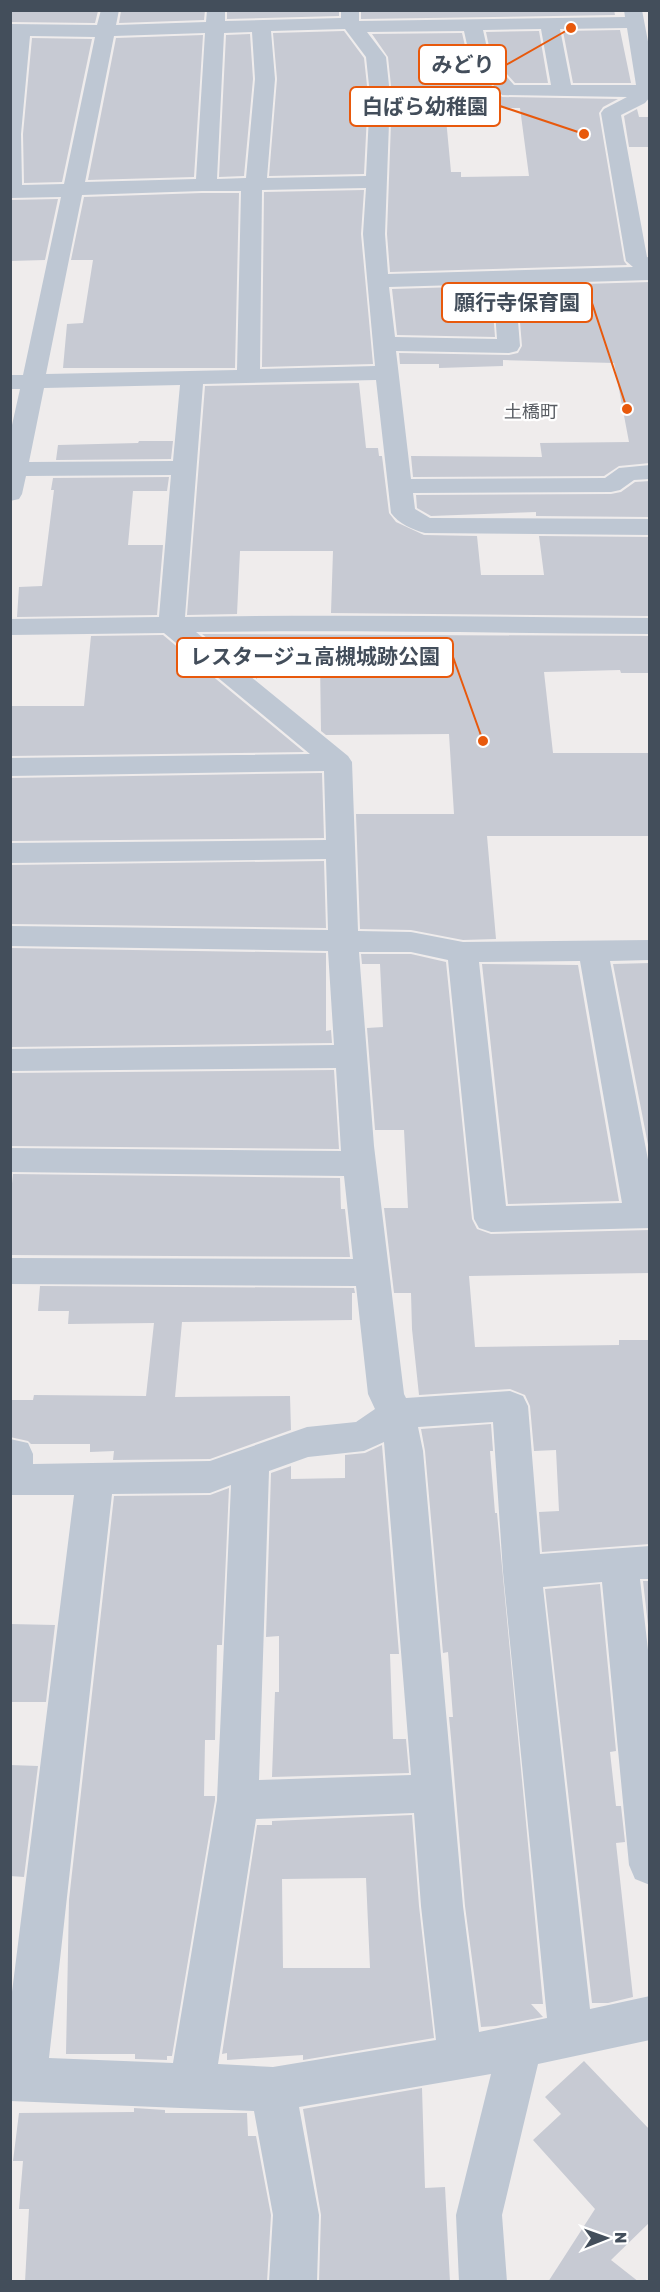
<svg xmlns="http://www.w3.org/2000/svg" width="660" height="2292" font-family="Rubik,'Noto Sans JP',sans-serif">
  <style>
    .building { fill: #c7cad3; fill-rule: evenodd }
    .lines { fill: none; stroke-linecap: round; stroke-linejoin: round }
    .minor { fill: #bec7d3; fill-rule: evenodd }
    .labels { text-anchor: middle; stroke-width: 4.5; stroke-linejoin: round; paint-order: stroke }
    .far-neighbourhood-label { font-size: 18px; fill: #585c62; stroke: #fff }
    .leader { fill: none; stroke: #e8590c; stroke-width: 2 }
    .callout-dot { fill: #e8590c; stroke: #fff; stroke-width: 2 }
    .callout { fill: #fff; stroke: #e8590c; stroke-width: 2 }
    .callout-label { font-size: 21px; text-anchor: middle; font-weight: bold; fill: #434e5b }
  </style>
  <rect width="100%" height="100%" fill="#efecec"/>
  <path class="building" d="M134,10H205L204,20L119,23L121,11Z
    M227,10H339V16L227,19Z
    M361,10H614L615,15L361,19Z
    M10,11H98L95,23L10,22Z
    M620,30L631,83H573L563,31Z
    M344,31L364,58L368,95L364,174L269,176L277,79L273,33Z
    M539,31L548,83H515L491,56L486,32Z
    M462,33L468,59L502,97L618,99L603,107L599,113L624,261L627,265L390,272L387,234L392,95L388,57L372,34ZM445,108H520L529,176L461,177V172H451Z
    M250,34L253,79L244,176L219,177L226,35Z
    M203,35L194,177L88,180L116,38Z
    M32,38L92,39L62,182L24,183L23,134Z
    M637,109L639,117H650V147H629L624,116Z
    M364,190L361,234L373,364L262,367L264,192Z
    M202,193H239L235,368H63L67,324L83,323L93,260H71L84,197Z
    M58,199L45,260L10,261V200Z
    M650,282V463L619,466L604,476L413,477L411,456L542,457L540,443L629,442L614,363L503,360V366L439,368V364H400L399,353L509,355L518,353L522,346L517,286Z
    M491,286L495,337L397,335L392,289Z
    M359,383L366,448H378L379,456H382L389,513L396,522L424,535L477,536L481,575H544L539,536L650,537V616L331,613L333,551H240L237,614L187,615L205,386Z
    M139,441H173L171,459L56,460L58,445L138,443Z
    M169,477L167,491H133L128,545H163L157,615L17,617L19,587L42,586L54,490H51L53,478Z
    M650,481V517L536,516V512L431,516L417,508L416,495L611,494L621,492L635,482Z
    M202,634L650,636V673H621L620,670L544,672L553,753H650V836H487L496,939L463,940L411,930L360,929L356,814H454L449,734L326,735L321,731L320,661H264V667H257V679Z
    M163,635L304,752L10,756V706H84L91,636Z
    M322,773L324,838L10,841V778Z
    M324,861L326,928L10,924V865Z
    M10,948L326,953V1031L331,1030L332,1043L10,1047Z
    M361,954H411L446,962L472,1219L477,1229L491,1234L650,1230V1273L469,1276L475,1347L619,1345V1340H650V1544L542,1552L539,1512L559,1511L556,1450L534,1451L530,1406L525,1395L510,1389L419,1395L412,1329L411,1293H394L384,1208H408L404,1130H375L367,1028L383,1027L380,964H362Z
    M650,963V1155L613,964Z
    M482,964L578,965L619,1201L508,1204Z
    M334,1070L339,1149L10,1146V1073Z
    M13,1174L340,1178L341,1209H345L350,1257L10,1255V1203Z
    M40,1286L354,1288L355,1293H352V1320L182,1322L175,1397L290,1396L291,1430L210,1459L113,1460L114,1451L90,1452V1444H31L28,1441L10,1437V1400H33L34,1395L146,1396L154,1323L68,1324L69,1311H38Z
    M491,1424L493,1451H490L495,1513H497L543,2004H531L543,2017L496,2026L481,2027L465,1906L451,1738L449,1717H453L448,1652L443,1653L425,1451L421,1429Z
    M382,1445L399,1654H390L393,1739H406L409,1773L272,1777L275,1692H279V1636L266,1637L271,1473L291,1466V1479L345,1478V1455L365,1453Z
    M229,1488L222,1645H217L215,1740H205L204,1796H215V1800L172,2056H167V2060L135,2059V2054H66L69,1900L114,1496L210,1495Z
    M643,1581H650V1643Z
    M600,1584L616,1751L610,1752L616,1806H621L625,1842L616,1843L633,1997L608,2003H592L545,1589Z
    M10,1624L55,1625L46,1702H10Z
    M10,1765L38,1766L24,1877L10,1876Z
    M412,1815L419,1906L434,2038L303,2060V2055L227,2060V2053L222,2054L257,1825H272V1821ZM366,1878L370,1968H283L282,1879Z
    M584,2061L650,2130V2222L611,2260L639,2282H548L595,2209L533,2140L561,2114L545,2097Z
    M422,2088L425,2188L445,2187L450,2282H319L321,2215L303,2109Z
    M134,2108L165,2110V2113H247L248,2136H256L271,2215L267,2282H25L29,2209H19L23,2161H13L19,2113L134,2112Z"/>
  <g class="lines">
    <path class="minor" d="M101,10H119L116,25L206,22L207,10H225V21L341,18V10H359V21L625,17L624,10H642L650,52V97L645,103L621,115L647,257L650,258V280L515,284L520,346L517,351L509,353L396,351L411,479L605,478L619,468L650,465V479L634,480L620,490L611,492L413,493L415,509L430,518L650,519V535L425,533C413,530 398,523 391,513L376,380L203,384L185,617C340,614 495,617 650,618V634C498,633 347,630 196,632L348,756L352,762L358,931L411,932L463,942L650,940V960L610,961L650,1170V1228L491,1232L479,1228L474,1219L448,960L411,952H359L374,1146L404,1394L406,1398L510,1391L523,1396L528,1406L540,1554L650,1546V1579H640L650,1668V1885L635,1879L629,1865L602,1582L543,1587L590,2009L650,1996V2040L538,2064L502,2215L507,2282H459L456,2215L491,2074L299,2107L319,2215L317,2282H269L273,2215L254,2111L10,2101V2008L74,1495H10V1439L28,1443L33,1454V1464L210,1461L307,1427L356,1422L375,1409L368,1394L356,1286L10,1284V1258L353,1259L344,1176L10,1172V1148L341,1151L336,1068L10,1071V1049L334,1045L328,951L10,946V926L328,930L326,859L10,863V843L326,840L324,771L10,776V758L310,754L164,633L10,635V619L159,617L171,475L26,476L22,494L19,499L10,501V434L20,389H10V375H23L61,197L10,198V24L97,25ZM627,28L636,85H571L560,29ZM345,29L366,57L370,95L366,176L267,178L275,79L271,31ZM541,29L551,85H514L489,57L483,30ZM464,31L470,58L502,95L627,97L604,109L601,113L626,261L633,267L388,274L385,234L390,95L386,57L367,32ZM252,32L255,79L246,178L217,179L224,33ZM205,33L196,179L85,182L114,36ZM30,36L95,37L64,184L22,185L21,134ZM366,188L363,234L375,366L260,369L262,190ZM202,191H241L237,370L46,374L82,195ZM493,284L497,339L395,337L389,287ZM180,385L173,461L29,462L44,388ZM580,961L622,1203L506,1206L479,962ZM493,1422L503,1572L547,2018L479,2032L463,1906L423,1451L418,1427ZM384,1442L411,1775L259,1780L269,1471L308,1457L364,1451ZM231,1485L217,1800L173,2063L49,2058L112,1494L210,1493ZM414,1813L421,1906L436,2040L273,2067L218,2064L256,1819Z"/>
  </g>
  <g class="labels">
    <g class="far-neighbourhood-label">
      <text x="531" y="418">土橋町</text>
    </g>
  </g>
  <path class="leader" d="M571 28L506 65M584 134L500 106M627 409L592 303M483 741L453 657"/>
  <g class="callout-dot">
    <circle cx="571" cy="28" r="6"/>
    <circle cx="584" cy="134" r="6"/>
    <circle cx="627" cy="409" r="6"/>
    <circle cx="483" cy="741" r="6"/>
  </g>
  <g class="callout">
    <rect x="419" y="45" width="87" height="39" rx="6"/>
    <rect x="350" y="87" width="150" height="39" rx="6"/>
    <rect x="442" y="283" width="150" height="39" rx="6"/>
    <rect x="177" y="638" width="276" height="39" rx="6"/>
  </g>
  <g class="callout-label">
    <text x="463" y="72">みどり</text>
    <text x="425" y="114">白ばら幼稚園</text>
    <text x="517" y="310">願行寺保育園</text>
    <text x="315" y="664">レスタージュ高槻城跡公園</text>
  </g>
  <rect width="660" height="2292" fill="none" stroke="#434e5b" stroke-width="24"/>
  <g transform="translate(606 2238) rotate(89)" stroke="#ffffff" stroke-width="4.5" paint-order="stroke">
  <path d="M0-4.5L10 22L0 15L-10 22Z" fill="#434e5b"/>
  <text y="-9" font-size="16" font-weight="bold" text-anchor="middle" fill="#434e5b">N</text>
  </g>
</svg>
